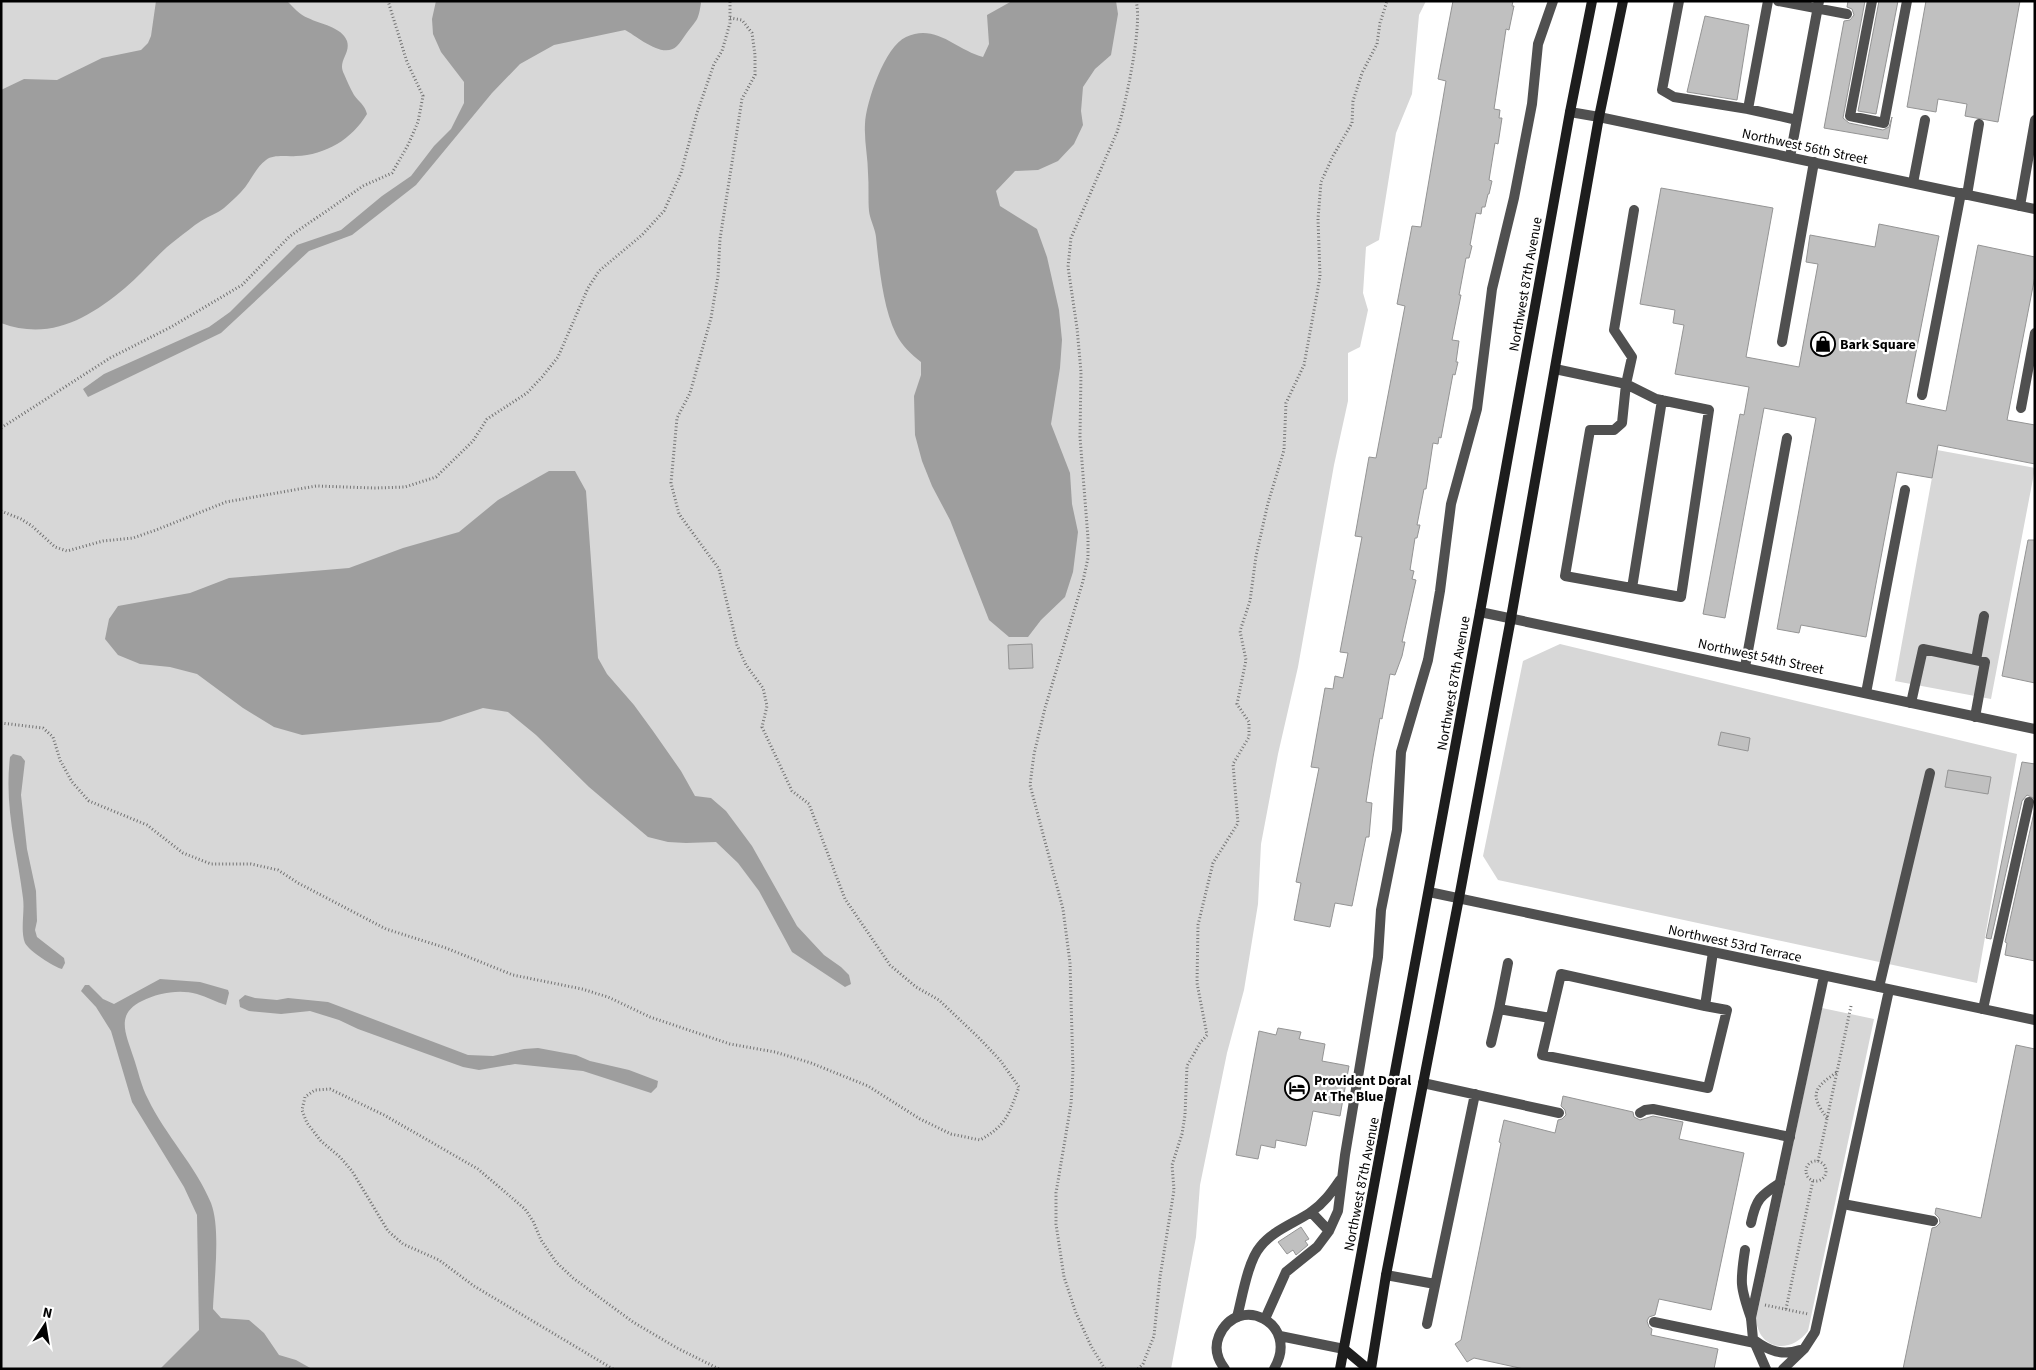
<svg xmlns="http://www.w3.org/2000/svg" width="2036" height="1370" font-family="'Source Sans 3',sans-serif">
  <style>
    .green { fill: #d7d7d7 }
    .water { fill: #9e9e9e }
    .building { fill: #c0c0c0; stroke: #949494 }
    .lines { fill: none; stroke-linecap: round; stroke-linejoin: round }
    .path { stroke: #727272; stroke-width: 3; stroke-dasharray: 1 2.5; stroke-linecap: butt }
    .lane { stroke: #505050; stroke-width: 10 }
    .street { stroke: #505050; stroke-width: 10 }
    .secondary { stroke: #1d1d1d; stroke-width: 10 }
    .labels { text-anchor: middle; stroke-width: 4.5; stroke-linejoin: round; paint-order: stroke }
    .street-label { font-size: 14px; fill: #000; stroke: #fff }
    .poi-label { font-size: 14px; font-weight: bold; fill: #000; stroke: #fff; text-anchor: start }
  </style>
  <rect width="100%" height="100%" fill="#fff"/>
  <path class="green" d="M1,1H1426L1419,15L1412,94L1396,133L1379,240L1366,247L1363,293L1368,310L1360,347L1348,353V401L1334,465L1298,667L1278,754L1261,844L1258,904L1244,990L1227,1053L1200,1185L1196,1237L1171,1369H1Z
    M1937,450L2035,468L1991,699L1895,681Z
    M1560,644L2017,754L1977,983L1498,880L1483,856L1523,661Z
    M1822,1008L1874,1019L1808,1331C1791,1354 1759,1351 1756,1319Z"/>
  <path class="water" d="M156,1H287C293,7 300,15 308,18C320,24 342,27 347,41C351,54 337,61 344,74C347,81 350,88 354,95C359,102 365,105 367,114C352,139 326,155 296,156C287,157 274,154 266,160C255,168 251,182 241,192C236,197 230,203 224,208C218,213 209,216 201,221C193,226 185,233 177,239C158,253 143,273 125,288C88,319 49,341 1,323V90L24,79L57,80L102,58L141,50L148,43L151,36Z
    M436,1H700L701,3C698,22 697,19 686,34C683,38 680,43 677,46C663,60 637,36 625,30L554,45L520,64L492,93L416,185L352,235L309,251L221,333L88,397L83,389L104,374L209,327L230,312L297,245L341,230L382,196L411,176L434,146L451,129L464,103V82L441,52L433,34L432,19Z
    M1012,1H1116L1118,14L1111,55L1095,69L1083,87L1081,111L1083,125L1074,144L1058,161L1038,170L1015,171L996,191L1000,206L1037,229L1047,257L1059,310L1062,340L1060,368L1051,424L1070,473L1072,504L1078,532L1073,572L1065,597L1041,620L1028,637H1009L989,620L950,520L932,486L922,461L915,435L914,396L921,375V362C911,354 902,346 896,334C883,308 879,266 876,237C875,228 870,220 869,211C868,199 869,186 868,173C868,157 864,141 865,124C866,102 885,46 906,37C936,23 956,50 983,57L989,44L987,15Z
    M549,471H575L586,491L598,658L607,674L634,705L653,731L681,771L695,796L711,798L726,811L752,846L797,926L824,955L841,967L849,975L851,984L845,987L792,952L759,891L738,863L716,842L686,843L668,842L648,837L589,787L536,735L508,712L483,708L440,722L302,735L274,727L243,708L197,674L170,667L140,664L118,655L105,639L109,619L118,606L190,593L229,578L349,568L403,548L459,532L498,500Z
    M13,754L21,756L25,761L21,795L27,849L36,891L37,921L35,930L37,937L64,958L65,963L62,969C54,967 29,951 25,943C20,930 25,912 23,898C17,849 4,808 10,757Z
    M160,979L200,982L228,990L229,993L226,1005C216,1002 207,997 197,994C179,989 158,993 142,1001C115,1014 126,1034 133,1056C138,1070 141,1086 148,1099C165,1135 196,1166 211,1203C221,1229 214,1281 213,1309L221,1318L249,1320L264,1333L279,1355L296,1360L312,1369H160L199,1330L197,1215L184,1187L132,1102L111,1031L96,1007L81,991L85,985H89L103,999L114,1004Z
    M245,995L255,998L277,1000L288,998L328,1002L468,1055L493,1056L524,1049L538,1048L576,1055L590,1061L629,1070L658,1081L657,1087L651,1093L583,1071L515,1064L479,1070L463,1067L358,1029L339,1020L310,1011L281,1014L249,1011L240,1007L239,1000Z"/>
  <path class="building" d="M1453,1H1513L1512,6H1514L1509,30L1506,29L1494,109L1500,110L1499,118H1502L1498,144L1495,143L1489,180L1492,181L1489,194H1488L1485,207H1482L1481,214L1476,213L1470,245L1472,246L1469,258H1466L1459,295H1461L1452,340L1459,341L1456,362H1458L1455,375L1453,374L1441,438L1439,437L1438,444L1433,443L1426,489H1424L1417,525H1420L1417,538H1415L1410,570L1414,571L1412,579L1416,580L1402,642H1405L1402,656L1395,675L1390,674L1382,719L1380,718L1373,757L1366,802L1372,803L1369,837H1366L1352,906L1335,903L1330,927L1294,920L1301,883L1296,882L1319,768L1311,767L1325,688L1333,689L1335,676L1343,678L1348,653L1340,652L1362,537L1355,536L1369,457L1376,458L1405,306L1397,304L1412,226L1421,227L1446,81L1438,79Z
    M1848,1H1865L1843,118L1849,123L1883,130L1889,127L1892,117L1888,139L1824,128L1844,21L1850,20L1854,15L1852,9L1847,7Z
    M1879,1H1898L1876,114L1858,111Z
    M1926,1H2020L1998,122L1965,116L1967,104L1938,99L1936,112L1907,107Z
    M1705,16L1749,25L1737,100L1687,92Z
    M1661,188L1773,208L1746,357L1799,367L1818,264L1806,262L1810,235L1875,247L1879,224L1939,236L1906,403L1946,411L1978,245L2035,257V276L2007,420L2035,425V464L1938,445L1932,478L1897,472L1866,637L1801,625L1799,633L1777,629L1816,418L1764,408L1725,618L1703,614L1740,414L1744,415L1749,387L1675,374L1684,325L1673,323L1675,310L1640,304Z
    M2028,540H2035V683L2002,676Z
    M1032,644L1033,668L1009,669L1008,645Z
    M1721,732L1750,738L1748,751L1718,745Z
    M2022,762L2035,764V799L2027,795L2022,801L1991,939L1986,938Z
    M1948,770L1991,777L1988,794L1945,787Z
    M2035,808V961L2005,955L2007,943L2005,942Z
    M1278,1028L1301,1032L1299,1039L1325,1044L1322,1061L1349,1066L1340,1116L1313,1111L1306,1146L1276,1140L1275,1148L1261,1145L1258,1159L1236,1155L1259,1031L1276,1035Z
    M2016,1045L2035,1049V1369H1903L1932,1228L1936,1227L1940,1223L1939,1218L1935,1214L1936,1208L1981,1218Z
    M1563,1096L1633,1112L1634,1117L1640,1120L1653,1116L1683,1122L1679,1139L1744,1153L1711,1310L1659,1299L1655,1315L1649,1317L1647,1321L1649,1327L1652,1329L1651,1335L1718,1349L1714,1369H1524L1474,1358L1467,1362L1455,1344L1461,1340L1501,1143L1499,1142L1504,1120L1555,1133L1558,1120L1562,1119L1566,1115L1565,1110L1561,1106Z
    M1301,1227L1309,1239L1305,1241L1308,1245L1296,1255L1293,1250L1287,1254L1278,1242Z"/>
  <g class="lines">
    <path class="path" d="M1,428L110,358L171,327L242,285L290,236L363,186L392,173L408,145L418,122L423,96L407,62L388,1
      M1,511L21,519L32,526L55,547L67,551L103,541L133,538L156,530L226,502L316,486L375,488L405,487L436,477L473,441L487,419L527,393L542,377L558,357L588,288L599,271L642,235L664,211L681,173L697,113L714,64L722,51L730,23V1
      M1,723L43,728L53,737L60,760L72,782L89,801L147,825L183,853L211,864H251L278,870L298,883L386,929L446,948L513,975L582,989L608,997L650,1017L730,1044L775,1052L811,1063L868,1086L920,1119L951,1134L980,1140C1006,1126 1009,1114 1019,1087L1000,1060L978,1037L939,1000L916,987L890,965L845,899L809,804L792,791L762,727L767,706L763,688L746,665L737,645L719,569L679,514L671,483L677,418L690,393L711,318L718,276L720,239L742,99L755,75V55L752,33L742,20L730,18
      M1827,1118C1809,1094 1814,1088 1837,1072
      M1818,1161L1851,1006
      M1806 1171a10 10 0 1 1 20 0a10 10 0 1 1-20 0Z
      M1765,1305L1808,1314
      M1786,1309L1813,1180
      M613,1369L474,1286L439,1260L403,1244L388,1231L352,1171L340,1157L321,1141L307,1123L302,1110L305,1097L315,1090L330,1089L384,1115L478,1169L525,1209L533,1221L541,1240L556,1262L573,1278L633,1322L677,1348L719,1369
      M1105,1369L1091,1346L1076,1313L1064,1277L1056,1224V1193L1071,1104L1073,1070L1070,963L1063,909L1030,785L1034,754L1045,708L1083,581L1088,558V538L1080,437L1081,372L1077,328L1068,267L1071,238L1117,132C1125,107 1143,25 1136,1
      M1138,1369L1143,1364L1154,1336L1160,1277L1174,1190L1172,1165L1182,1134L1185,1115L1187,1066L1200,1043L1207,1035L1197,983L1198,925L1213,863L1238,823L1233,764L1249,737V722L1237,704L1246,660L1240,631L1250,601L1256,556L1268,503L1284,450L1286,403L1304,365L1317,294L1320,276L1318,219L1321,182L1333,156L1352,123L1353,101L1362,73L1377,44L1380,23L1387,1"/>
    <path class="lane" d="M1679,1L1662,90L1674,97L1748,109
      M1768,1L1748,109L1797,120
      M1778,1L1847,14
      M1872,1L1850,116L1884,123L1907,1
      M1790,157L1819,1
      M1913,183L1925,120
      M1967,195L1979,124
      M2020,206L2035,120
      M1782,342L1814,162
      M1555,369L1626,384L1632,357L1614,330L1634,210
      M1626,384L1656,399L1709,410L1681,597L1565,576L1590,430H1614L1622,423Z
      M1922,395L1961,193
      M2021,408L2035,333
      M1632,588L1662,400
      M1976,660L1984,616
      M1745,667L1787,438
      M1866,693L1905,490
      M1911,703L1923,649L1985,662L1975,717
      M1508,963L1499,1009L1550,1018
      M1879,987L1930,773
      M1705,1006L1561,974L1542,1055L1708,1088L1727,1010L1705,1006L1713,952
      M1983,1009L2029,802
      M1491,1043L1499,1009
      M1423,1083L1559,1113
      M1640,1113L1645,1110L1653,1109L1790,1137
      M1843,1204L1933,1221
      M1311,1212L1329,1231
      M1751,1223C1756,1199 1760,1196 1780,1183
      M1745,1250C1740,1282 1740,1287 1751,1318
      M1386,1275L1435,1284
      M1237,1317C1242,1298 1248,1261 1260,1247C1272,1231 1295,1223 1311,1212C1324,1203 1331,1193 1340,1180
      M1265,1319L1286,1272L1317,1247L1329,1231L1338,1211L1345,1155L1378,957L1381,910L1397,830L1401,752L1428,660L1440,591L1451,504L1477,409L1492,289L1514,198L1532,104L1538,44L1553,1
      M1654,1322L1755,1343
      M1427,1324L1475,1094"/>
    <path class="street" d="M1570,112L1599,117L2035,209
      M1480,612L2035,729
      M1429,892L2035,1020
      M1280,1336L1344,1349
      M1754,1340C1769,1351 1782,1356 1800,1350
      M1225,1369C1217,1359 1214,1348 1219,1336C1238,1292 1301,1323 1274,1369
      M1766,1369L1753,1339L1751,1318L1824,976
      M1783,1369L1804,1349L1815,1332L1889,990"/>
    <path class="secondary" d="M1344,1349L1368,1369
      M1340,1369L1480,612L1570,112L1592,1
      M1371,1369L1386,1275L1459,898L1511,618L1599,117L1623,1"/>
  </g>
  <defs>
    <symbol id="shop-ring" viewBox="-11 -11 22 22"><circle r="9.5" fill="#fff" stroke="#000" stroke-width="1.5"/><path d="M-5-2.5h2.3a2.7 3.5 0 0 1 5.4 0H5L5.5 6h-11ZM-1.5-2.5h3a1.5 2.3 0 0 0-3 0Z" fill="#000"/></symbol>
    <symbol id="hotel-ring" viewBox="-11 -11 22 22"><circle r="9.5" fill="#fff" stroke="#000" stroke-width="1.5"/><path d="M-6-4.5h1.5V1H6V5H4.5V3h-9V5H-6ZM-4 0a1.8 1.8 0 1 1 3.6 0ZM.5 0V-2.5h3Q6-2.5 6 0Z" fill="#000"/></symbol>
  </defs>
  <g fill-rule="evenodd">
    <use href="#shop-ring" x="1809" y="330" width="28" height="28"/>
    <use href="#hotel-ring" x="1283" y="1074" width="28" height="28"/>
  </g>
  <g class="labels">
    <g class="street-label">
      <text transform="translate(1805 146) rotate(12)" y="5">Northwest 56th Street</text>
      <text transform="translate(1525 284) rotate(-80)" y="5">Northwest 87th Avenue</text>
      <text transform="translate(1761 656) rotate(12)" y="5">Northwest 54th Street</text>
      <text transform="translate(1453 683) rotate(-80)" y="5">Northwest 87th Avenue</text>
      <text transform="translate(1735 943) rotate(12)" y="5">Northwest 53rd Terrace</text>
      <text transform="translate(1361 1184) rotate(-79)" y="5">Northwest 87th Avenue</text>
    </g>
    <g class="poi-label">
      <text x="1840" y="349">Bark Square</text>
      <text x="1314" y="1085">Provident Doral<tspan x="1314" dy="16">At The Blue</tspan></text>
    </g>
  </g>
  <rect width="2036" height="1370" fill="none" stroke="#000000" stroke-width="5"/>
  <g transform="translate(45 1325) rotate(12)" stroke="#ffffff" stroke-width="4" paint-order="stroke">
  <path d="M0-4L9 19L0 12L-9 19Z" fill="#000000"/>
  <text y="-8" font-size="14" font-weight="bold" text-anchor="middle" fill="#000000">N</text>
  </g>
</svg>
